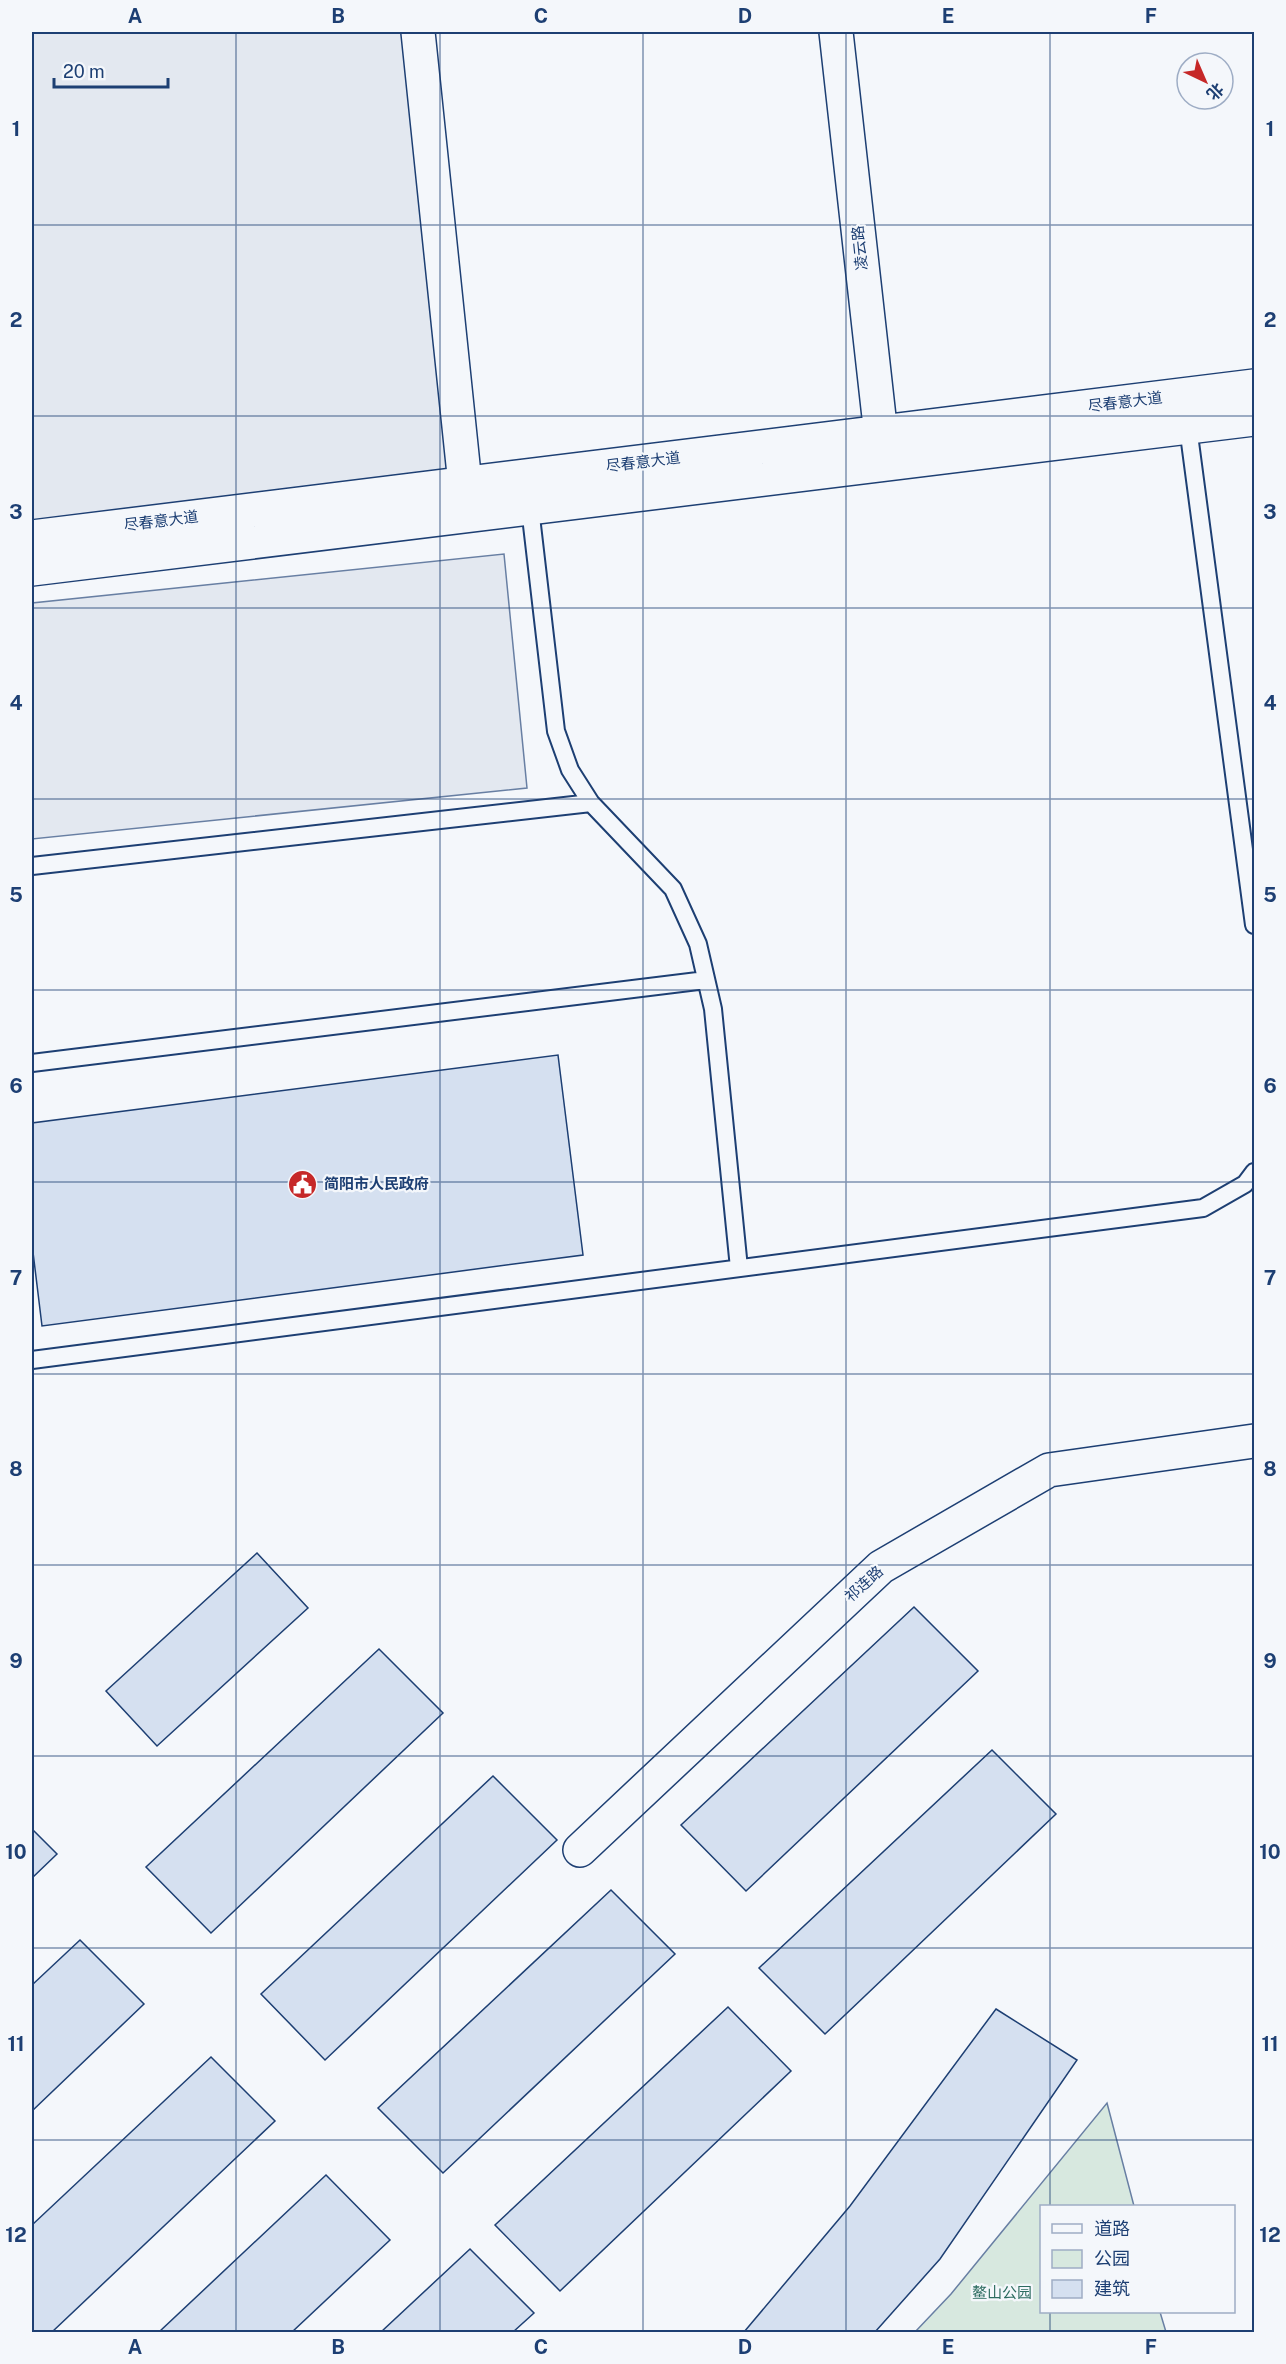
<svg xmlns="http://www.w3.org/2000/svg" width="1286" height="2364" font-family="'Public Sans','Noto Sans SC',sans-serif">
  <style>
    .green { fill: #d7e8df; stroke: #687fa3; stroke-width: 1.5 }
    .parking { fill: #e3e8f0; stroke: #687fa3; stroke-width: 1.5 }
    .building { fill: #d5e0f0; stroke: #1d3f73; stroke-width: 1.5 }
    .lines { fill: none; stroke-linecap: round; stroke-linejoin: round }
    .lane-casing { stroke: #1d3f73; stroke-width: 20 }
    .street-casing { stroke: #1d3f73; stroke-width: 36 }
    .secondary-casing { stroke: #1d3f73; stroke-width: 36 }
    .lane { stroke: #f4f7fb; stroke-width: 16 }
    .street { stroke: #f4f7fb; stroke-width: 33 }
    .secondary { stroke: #f4f7fb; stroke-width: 33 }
    .grid { fill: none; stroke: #1d3f73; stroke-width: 1.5; stroke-opacity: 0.55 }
    .labels { text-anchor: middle; stroke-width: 4.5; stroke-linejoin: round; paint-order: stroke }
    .street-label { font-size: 15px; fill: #1d3f73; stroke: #f4f7fb }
    .poi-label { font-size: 15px; font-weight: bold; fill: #1d3f73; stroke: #f4f7fb; text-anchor: start }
    .park-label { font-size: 15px; fill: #2c6c60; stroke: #f4f7fb }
    .neatline { fill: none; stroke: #1d3f73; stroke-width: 2 }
    .grid-label { font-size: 20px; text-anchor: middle; font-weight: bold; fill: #1d3f73 }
  </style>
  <rect width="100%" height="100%" fill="#f4f7fb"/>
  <path class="green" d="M1107,2103L1134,2206H1042V2312H1160L1166,2332H915L951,2294Z"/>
  <path class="parking" d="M32,32H418L465,484L32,537Z
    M504,554L527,788L32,839V603Z"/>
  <path class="building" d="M558,1055L583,1255L42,1326L32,1244V1123Z
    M257,1553L308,1608L157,1746L106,1691Z
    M914,1607L978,1671L746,1891L681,1825Z
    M379,1649L443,1713L211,1933L146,1867Z
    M992,1750L1056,1814L825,2034L759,1968Z
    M493,1776L557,1840L325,2060L261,1994Z
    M32,1829L57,1854L32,1878Z
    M611,1890L675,1954L443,2173L378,2108Z
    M80,1940L144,2004L32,2111V1985Z
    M728,2007L791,2071L560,2291L495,2225Z
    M996,2009L1077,2060L940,2259L875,2332H744L850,2206Z
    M211,2057L275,2121L52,2332H35L32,2329V2225Z
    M326,2175L390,2240L292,2332H159Z
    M470,2249L534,2313L513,2332H381Z"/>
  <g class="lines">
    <defs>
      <path id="lane" d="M1188,427L1254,925
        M530,508L556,731L570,770L591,803L673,889L698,944L713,1009L739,1268
        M32,866L591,803
        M32,1063L706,980
        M32,1360L1203,1208L1245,1184L1254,1172"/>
      <path id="street" d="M418,32L465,484
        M580,1850L881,1567L1049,1470L1254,1441"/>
      <path id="secondary" d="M836,32L883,453
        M32,537L1254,386
        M32,569L1254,419"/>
    </defs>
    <use href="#lane" class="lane-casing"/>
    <use href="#street" class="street-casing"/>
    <use href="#secondary" class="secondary-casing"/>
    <use href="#lane" class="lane"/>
    <use href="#street" class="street"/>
    <use href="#secondary" class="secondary"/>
  </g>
  <path class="grid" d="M236,32V2332M440,32V2332M643,32V2332M846,32V2332M1050,32V2206M32,225H1254M32,416H1254M32,608H1254M32,799H1254M32,990H1254M32,1182H1254M32,1374H1254M32,1565H1254M32,1756H1254M32,1948H1254M32,2140H1254M1050,2312V2332"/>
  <defs>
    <symbol id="civic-disc" viewBox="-11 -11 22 22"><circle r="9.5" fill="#c62828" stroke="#f4f7fb"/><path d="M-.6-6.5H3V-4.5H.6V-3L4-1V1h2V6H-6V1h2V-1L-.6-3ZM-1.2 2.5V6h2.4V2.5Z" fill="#fff"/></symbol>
  </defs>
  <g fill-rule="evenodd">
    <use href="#civic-disc" x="286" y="1168" width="33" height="33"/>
  </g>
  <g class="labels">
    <g class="street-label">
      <text transform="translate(860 248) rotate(-96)" y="5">凌云路</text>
      <text transform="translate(1125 402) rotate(-7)" y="5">尽春意大道</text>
      <text transform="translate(643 462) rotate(-7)" y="5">尽春意大道</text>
      <text transform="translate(161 521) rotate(-7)" y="5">尽春意大道</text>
      <text transform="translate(864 1584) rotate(-42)" y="5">祁连路</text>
    </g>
    <g class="poi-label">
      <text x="324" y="1189">简阳市人民政府</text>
    </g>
    <g class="park-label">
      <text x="1002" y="2298">鳌山公园</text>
    </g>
  </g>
  <rect width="1286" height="2364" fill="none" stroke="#f4f7fb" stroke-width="66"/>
  <rect x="1040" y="2205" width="195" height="108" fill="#f4f7fb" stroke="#9eadc5" stroke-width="1.5"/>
  <rect x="1052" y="2224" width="30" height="9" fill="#f4f7fb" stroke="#9eadc5" stroke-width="1.5"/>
  <text x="1094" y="2235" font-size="18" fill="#1d3f73">道路</text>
  <rect x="1052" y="2250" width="30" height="18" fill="#d7e8df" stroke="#9eadc5" stroke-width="1.5"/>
  <text x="1094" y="2265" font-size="18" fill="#1d3f73">公园</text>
  <rect x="1052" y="2280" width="30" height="18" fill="#d5e0f0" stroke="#9eadc5" stroke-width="1.5"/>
  <text x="1094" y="2295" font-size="18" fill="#1d3f73">建筑</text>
  <g transform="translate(1205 81) rotate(136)"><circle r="28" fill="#f4f7fb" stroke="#9eadc5" stroke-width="1.5"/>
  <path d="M0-4.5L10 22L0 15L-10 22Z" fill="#c62828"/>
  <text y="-9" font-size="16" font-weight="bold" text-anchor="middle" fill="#1d3f73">北</text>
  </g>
  <path d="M54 78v9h114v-9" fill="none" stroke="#1d3f73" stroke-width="3"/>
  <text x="63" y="78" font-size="18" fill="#1d3f73" stroke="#f4f7fb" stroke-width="4.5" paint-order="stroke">20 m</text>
  <rect x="33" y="33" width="1220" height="2298" class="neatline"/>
  <g class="grid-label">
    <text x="135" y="23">A</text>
    <text x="338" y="23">B</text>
    <text x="541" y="23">C</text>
    <text x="745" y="23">D</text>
    <text x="948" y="23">E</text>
    <text x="1151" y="23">F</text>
    <text x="16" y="136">1</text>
    <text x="1270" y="136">1</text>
    <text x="16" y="327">2</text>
    <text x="1270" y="327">2</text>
    <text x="16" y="519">3</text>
    <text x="1270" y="519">3</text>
    <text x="16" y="710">4</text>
    <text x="1270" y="710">4</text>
    <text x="16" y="902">5</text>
    <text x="1270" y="902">5</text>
    <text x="16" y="1093">6</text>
    <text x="1270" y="1093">6</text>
    <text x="16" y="1285">7</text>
    <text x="1270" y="1285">7</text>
    <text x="16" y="1476">8</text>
    <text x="1270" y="1476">8</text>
    <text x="16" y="1668">9</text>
    <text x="1270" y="1668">9</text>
    <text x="16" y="1859">10</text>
    <text x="1270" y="1859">10</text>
    <text x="16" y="2051">11</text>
    <text x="1270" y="2051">11</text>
    <text x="16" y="2242">12</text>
    <text x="1270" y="2242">12</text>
    <text x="135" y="2354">A</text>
    <text x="338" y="2354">B</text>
    <text x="541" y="2354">C</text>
    <text x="745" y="2354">D</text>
    <text x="948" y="2354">E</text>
    <text x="1151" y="2354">F</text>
  </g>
</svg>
